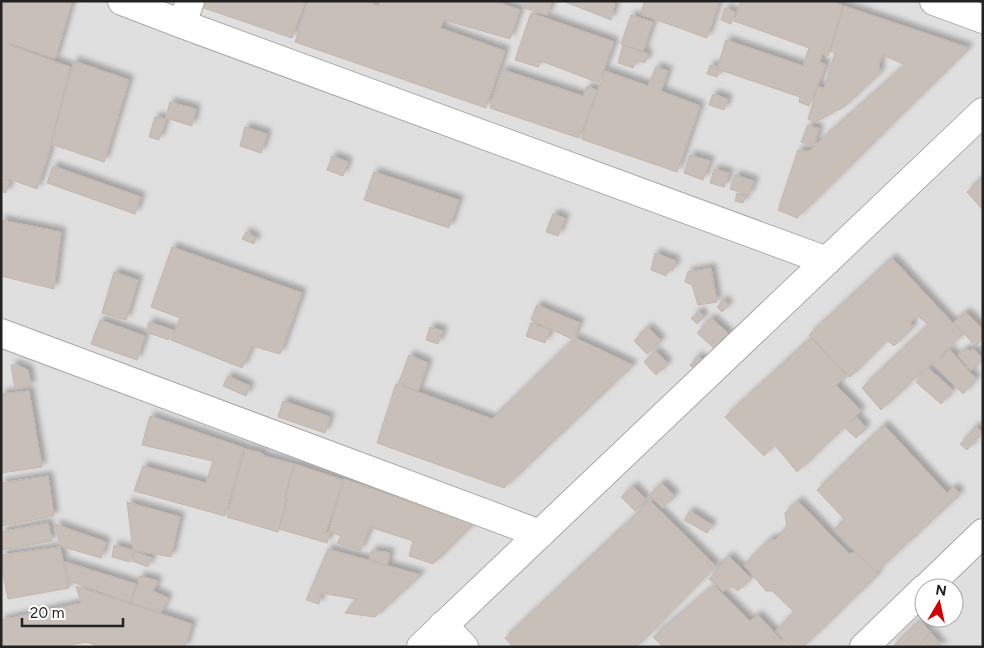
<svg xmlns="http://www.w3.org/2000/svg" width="984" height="648" font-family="Figtree,sans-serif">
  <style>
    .residential { fill: #e0dfdf; fill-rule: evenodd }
    .building { fill: #c7bfb8; stroke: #c4b6ab; filter: url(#shadow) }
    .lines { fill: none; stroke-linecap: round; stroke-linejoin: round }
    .street-casing { stroke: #a9a9a9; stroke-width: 30 }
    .street { stroke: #fff; stroke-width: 28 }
  </style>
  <defs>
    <filter id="shadow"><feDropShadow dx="4.5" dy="-4.5" stdDeviation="2.5" flood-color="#0004"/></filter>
  </defs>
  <rect width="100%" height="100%" fill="#f2efe9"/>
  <path class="residential" d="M1,1H983V647H1ZM924,588H954V618H924Z"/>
  <path class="building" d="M1,1H72L55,59L1,40Z
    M193,1H305L292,38L192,4Z
    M309,1H364L379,6L380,1H494L520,10L510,39L444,20L440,28L505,51L486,108L295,42Z
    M525,1H552L547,15L523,8Z
    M563,1H615L611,20Z
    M645,1H719L707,38L640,14Z
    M741,1H831L843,6L828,56L822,53L820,62L826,65L809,106L799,102L800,97L717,69L726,40L803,66L809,48L734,21Z
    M844,6L969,48L797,218L778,210L798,150L809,151L905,65L883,55L879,64L880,73L845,106L816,122L808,119L818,86L824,89L835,52L830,51Z
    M725,8L735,12L731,24L721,20Z
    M531,13L614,42L599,83L541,61L538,67L515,60Z
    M631,15L653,22L643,51L621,44Z
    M1,42L70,67L48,156L37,189L1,176Z
    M623,45L648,54L645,63L637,60L633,68L618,63Z
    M74,61L129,80L104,162L51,144Z
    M710,65L716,66L719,73L717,77L707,74Z
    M656,67L668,71L661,91L700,106L677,172L581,139L605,71L648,86Z
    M503,70L583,96L587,87L597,90L579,138L490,108Z
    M713,94L728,99L724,110L709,105Z
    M170,102L196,109L192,126L166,118Z
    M155,117L166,119L159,140L149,137Z
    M808,125L819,129L813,147L801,142Z
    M245,127L267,134L261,153L240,146Z
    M690,155L710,161L703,180L684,173Z
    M332,156L348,162L343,176L327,170Z
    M53,166L141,197L135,214L47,183Z
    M714,169L729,173L724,187L710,183Z
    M374,172L459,200L449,228L364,200Z
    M735,175L754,181L749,195L730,189Z
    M1,178L10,181L6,193L1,191Z
    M979,180L983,182V210L967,192Z
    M737,193L746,196L743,203L735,201Z
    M553,214L565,218L558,236L546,232Z
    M1,220L61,232L54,289L1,276Z
    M246,232L256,238L254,244L242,239Z
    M172,247L302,293L280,354L252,346L242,368L171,340L180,318L151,307Z
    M655,253L676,261L673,270L669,269L666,276L651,270Z
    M892,258L963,334L881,410L862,388L928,325L918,316L910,322L913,327L894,346L887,340L850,377L809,335Z
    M711,268L717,302L698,305L692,285L685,282L688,272Z
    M114,272L138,280L126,320L102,313Z
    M723,300L729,305L722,312L717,307Z
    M537,305L580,323L572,339L531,320Z
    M699,311L704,317L697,324L691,318Z
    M966,312L983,329V338L975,346L954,322Z
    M711,318L730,335L716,350L697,333Z
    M100,320L145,336L137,360L91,344Z
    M149,322L173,330L169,340L146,332Z
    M531,323L550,330L545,343L526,336Z
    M430,327L443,331L438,344L426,340Z
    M648,327L661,341L647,354L634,341Z
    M575,338L633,365L504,488L377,443L396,384L492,419Z
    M811,338L847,376L836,385L861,411L797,472L774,444L764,456L725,417Z
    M966,349L970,351L973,349L983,358L971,371L958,355Z
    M950,350L976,379L963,394L934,364Z
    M656,351L668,364L656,375L644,362Z
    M409,355L428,363L418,391L399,383Z
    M698,356L707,364L699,373L690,365Z
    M11,365H17L28,370L31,386L15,389Z
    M928,368L953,390L941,404L916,382Z
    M228,376L250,386L246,396L223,386Z
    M29,391L42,467L1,473V394Z
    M283,401L330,417L325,433L278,417Z
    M150,416L244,448L225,516L134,491L143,466L206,483L213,461L142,445Z
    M857,417L866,428L856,438L845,428Z
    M884,425L947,493L954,487L960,494L876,572L834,529L845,520L817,490Z
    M976,426L982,432L967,450L960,444Z
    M245,449L262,453L264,456L294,464L284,498L286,501L278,532L227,517Z
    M295,464L343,480L326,532H330L327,543L279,529L288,500L285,498Z
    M48,476L54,516L1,526V483Z
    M344,479L473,524L433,564L409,556L413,541L370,527L360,551L337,543L341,536L329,531Z
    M662,483L675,496L662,508L649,495Z
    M633,486L646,500L635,511L621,497Z
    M650,501L716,566L636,647H513L505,638Z
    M798,501L849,554L854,552L878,574L803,647H790L776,631L794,612L772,591H766L744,565L770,539L775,540L787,528L785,513Z
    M127,502L180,517L171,557L133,550Z
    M690,511L712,525L707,533L684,520Z
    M48,523L52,541L1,550V532Z
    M55,524L106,542L101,558L60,546Z
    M114,545L133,550L130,562L112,557Z
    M60,547L69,588L8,599L1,565V555Z
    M328,549L421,575L375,617L345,613L356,599L321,593L319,604L306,600Z
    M372,550L390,553L387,565L369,559Z
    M134,551L152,558L148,567L132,561Z
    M729,556L751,578L738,591L732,587L723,591L709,579L717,571L716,569Z
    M65,562L136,584L130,602L69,581Z
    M140,576L158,581L153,591L168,598L161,612L131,603Z
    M714,585L750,621L758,615L788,647H663L653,637Z
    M76,586L192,624L185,647H101L87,642L60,647H1V620L81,603Z
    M920,620L930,632L917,647H892Z
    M931,633L943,647H918Z"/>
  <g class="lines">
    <defs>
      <path id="street" d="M122,1L182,24L827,261
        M934,1L983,19
        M182,24L190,1
        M1,333L540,534
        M926,588L983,533
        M443,625L464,647
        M421,647L983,112
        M864,647L924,589"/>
    </defs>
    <use href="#street" class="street-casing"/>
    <use href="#street" class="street"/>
  </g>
  <rect width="984" height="648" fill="none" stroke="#222222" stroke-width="5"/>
  <g transform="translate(939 603) rotate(9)"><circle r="24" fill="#ffffff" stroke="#a7a7a7"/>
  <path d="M0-4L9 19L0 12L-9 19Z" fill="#d40000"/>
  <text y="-8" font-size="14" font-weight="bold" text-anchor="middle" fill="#222222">N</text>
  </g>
  <path d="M22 618v8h101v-8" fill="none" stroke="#222222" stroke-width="2.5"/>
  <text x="30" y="618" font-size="15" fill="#222222" stroke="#ffffff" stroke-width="4" paint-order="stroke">20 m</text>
</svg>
